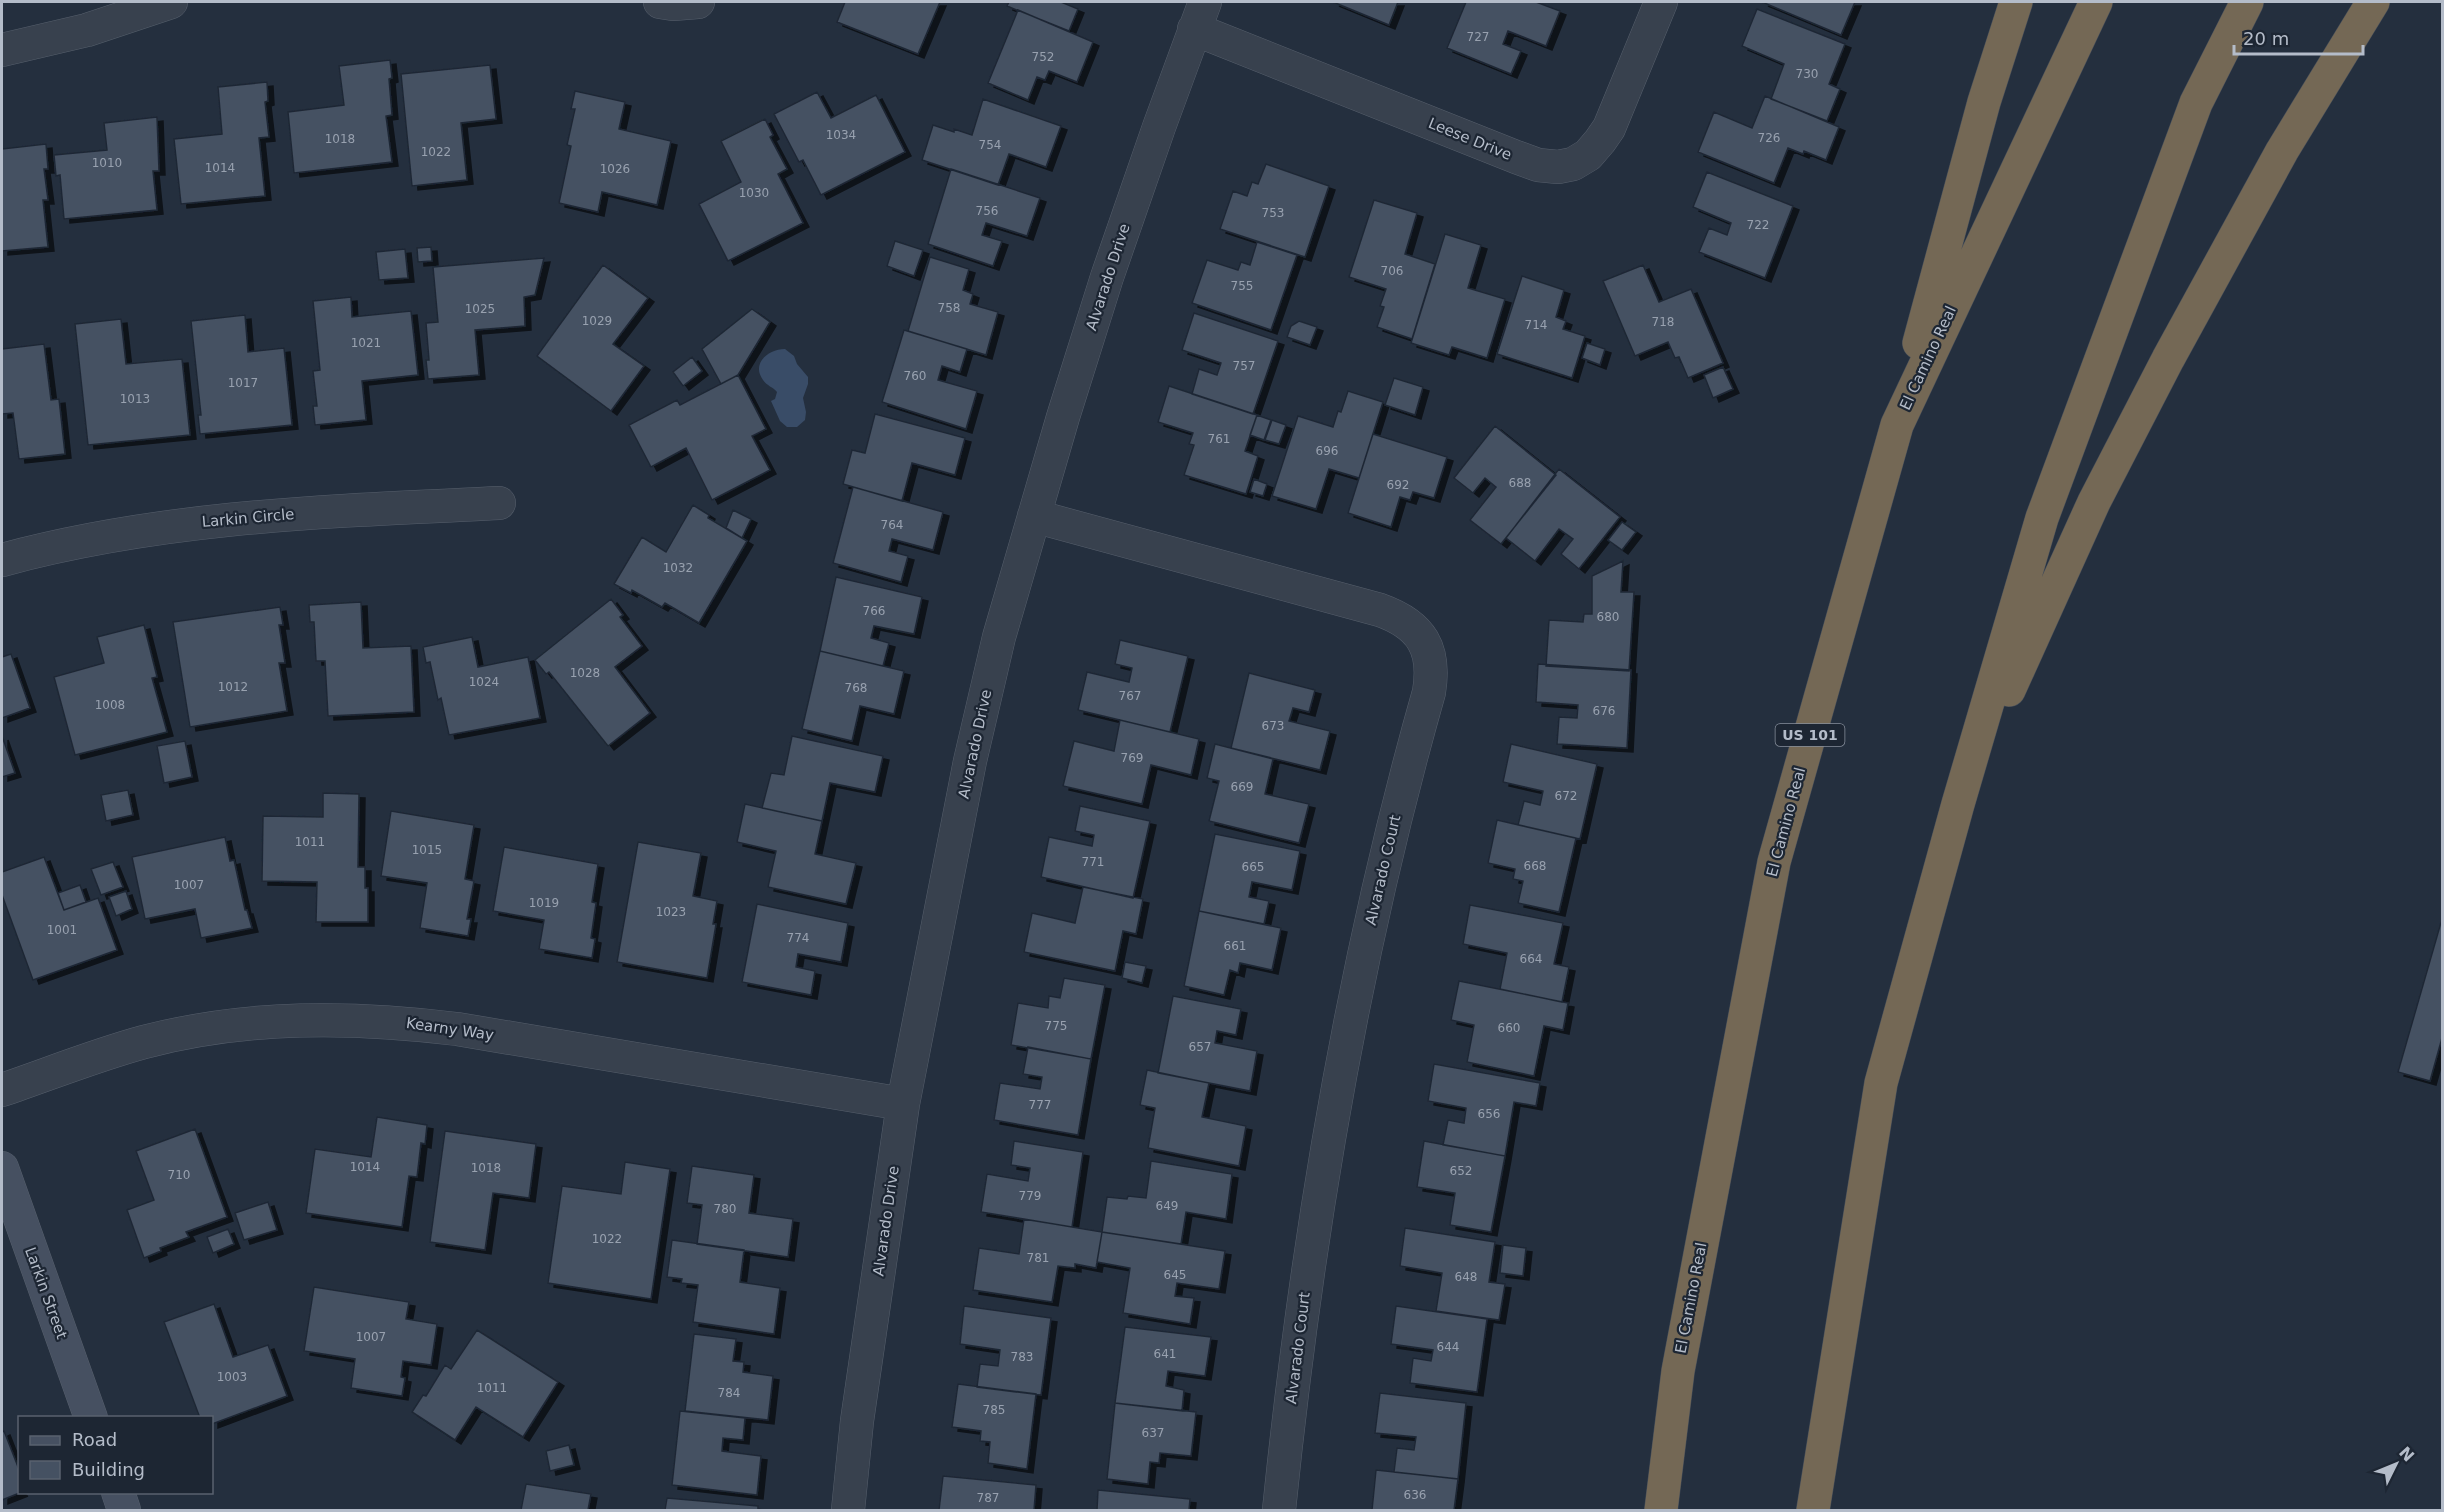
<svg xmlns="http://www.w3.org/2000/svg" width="2444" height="1512" font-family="'DejaVu Sans',sans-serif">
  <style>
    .water { fill: #394c67 }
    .building { fill: #455162; stroke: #1f2835; stroke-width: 1.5; filter: url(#shadow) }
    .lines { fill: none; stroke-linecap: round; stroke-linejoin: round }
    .street-casing { stroke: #565f6c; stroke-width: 34 }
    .secondary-casing { stroke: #565f6c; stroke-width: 34 }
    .highway-casing { stroke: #434c59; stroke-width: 34 }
    .street { stroke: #38414e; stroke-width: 33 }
    .secondary { stroke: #465061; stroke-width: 33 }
    .highway { stroke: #746855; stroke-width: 33 }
    .labels { text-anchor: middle; stroke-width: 4.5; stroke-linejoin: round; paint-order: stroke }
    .number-label { font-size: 12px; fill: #98a1af }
    .shield { fill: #1d2633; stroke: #878f9c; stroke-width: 1.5 }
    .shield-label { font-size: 14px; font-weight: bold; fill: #b4bcc9 }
    .street-label { font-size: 15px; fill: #b4bcc9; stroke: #1d2633 }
  </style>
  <defs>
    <filter id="shadow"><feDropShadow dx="6" dy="4" stdDeviation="0" flood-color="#0009"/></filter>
  </defs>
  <rect width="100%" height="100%" fill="#242f3e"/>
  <path class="water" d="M785,349L794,356L797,364L808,377V384L803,398L806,412L805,420L797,427H787L780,421L771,401L775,399L777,392C773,387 767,386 763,380C751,364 768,349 785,349Z"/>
  <path class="building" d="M845,2H940L918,54L837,22Z
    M1009,2H1061L1078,9L1069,31L1007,6Z
    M1333,2H1398L1389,25Z
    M1466,2H1536L1560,11L1546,46L1508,31L1503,44L1521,51L1511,74L1447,48Z
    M1762,2H1855L1841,35Z
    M1757,9L1845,44L1829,84L1840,89L1827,121L1771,99L1784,64L1742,46Z
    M1018,10L1093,42L1077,82L1049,71L1045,80L1037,77L1028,100L988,83Z
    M390,60L392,78L389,79L392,115L386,116L392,162L294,173L288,112L344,105L339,66Z
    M490,65L496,119L461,123L467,180L412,186L401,74Z
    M267,82L268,101L265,102L269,137L259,138L265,196L181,204L174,139L222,134L218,87Z
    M575,91L625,102L619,129L671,141L657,205L602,192L598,212L559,203L571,146L567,145L575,109H571Z
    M817,92L831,118L876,95L905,152L821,195L803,160L799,162L774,114Z
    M1765,96L1839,127L1826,160L1804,151L1803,154L1788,148L1774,183L1698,152L1714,112L1752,128Z
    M983,99L1061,126L1046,167L1009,154L998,185L922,160L933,125L954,132V129L972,135Z
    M157,117L159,171H153L157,210L64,219L60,175L56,176L54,155L107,150L104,123Z
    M765,119L773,135L770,137L787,169L778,174L803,223L728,261L699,204L741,182L721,141Z
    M46,144L48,169H44L48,200H43L48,247L2,251V149Z
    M1266,164L1329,186L1305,257L1220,229L1233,191L1247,196L1252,182L1258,184Z
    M951,169L1040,198L1027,236L986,223L982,235L1002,241L993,266L928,244Z
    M1707,172L1793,206L1765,278L1699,252L1709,228L1727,235L1731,223L1693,207Z
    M1374,200L1417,213L1405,254L1435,264L1412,339L1377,327L1384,307L1380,306L1386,289L1349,277Z
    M1445,234L1481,245L1468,288L1505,299L1487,358L1452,347L1449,355L1411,343Z
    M895,241L923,250L914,276L887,266Z
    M1257,242L1297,255L1271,330L1192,303L1207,260L1238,270L1241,262L1250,265Z
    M431,247L432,261L418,262L417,248Z
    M405,249L408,278L379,280L376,252Z
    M930,257L969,269L963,290L973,294L970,304L998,312L986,355L908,331Z
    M544,258L535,295L524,297L525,326L475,330L479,375L428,379L426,360H429L426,323L438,322L433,267Z
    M603,265L648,298L613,344L644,366L611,411L537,356Z
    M1643,265L1659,302L1691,289L1723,363L1688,378L1679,357L1675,358L1668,342L1635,356L1603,281Z
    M1522,276L1564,290L1556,317L1566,321L1563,329L1585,336L1572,378L1497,354Z
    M351,297L352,317L411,311L418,375L362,381L366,420L315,425L313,406H317L313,371L320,370L313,301Z
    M752,309L770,322L738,375L721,384L702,349Z
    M1194,313L1278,341L1253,414L1192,394L1199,369L1217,375L1221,363L1182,350Z
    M245,315L248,352L284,348L292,425L200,434L198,415H201L191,321Z
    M121,319L126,364L182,359L190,435L88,445L75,324Z
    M1299,321L1317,327L1310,345L1287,337L1291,326Z
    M904,330L967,349L960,372L942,366L938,380L977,391L966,429L882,402Z
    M1587,343L1605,349L1600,365L1582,358Z
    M44,344L51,400L59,399L65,454L19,459L13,413L2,414V349Z
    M692,357L702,371L683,386L673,372Z
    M1723,367L1733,389L1713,398L1704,375Z
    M738,375L766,429L752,436L770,470L712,500L686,448L651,467L629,425L677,400L680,405Z
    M1394,378L1423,387L1415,415L1385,405Z
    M1169,386L1257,415L1245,451L1258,456L1246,494L1184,475L1194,445L1189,444L1193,433L1158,422Z
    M1348,391L1383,402L1359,478L1329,469L1316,509L1272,496L1298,416L1333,427L1338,411L1341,412Z
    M875,414L965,438L955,475L912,463L902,501L843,484L852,450L865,453Z
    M1257,415L1271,420L1264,440L1250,435Z
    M1272,420L1286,425L1279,444L1265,440Z
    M1495,426L1556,475L1501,544L1470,520L1496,487L1485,478L1473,493L1454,478Z
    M1373,434L1447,457L1434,498L1413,492L1410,500L1400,497L1391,527L1348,513Z
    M1559,469L1620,517L1579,569L1561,554L1573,539L1559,529L1535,561L1506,538Z
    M1254,479L1267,484L1263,496L1250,492Z
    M853,487L943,512L933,550L892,539L889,551L908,556L901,582L833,563Z
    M693,505L709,515L708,518L747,541L699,623L665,603L662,607L632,590L631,593L614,584L642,537L666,552Z
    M733,510L751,519L742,538L726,528Z
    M1622,522L1636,532L1622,550L1608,540Z
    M1623,561L1621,592H1634L1629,671L1546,666L1549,620L1583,622L1584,614H1592V576Z
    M836,577L922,597L914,634L874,626L871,638L889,643L883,666L820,651Z
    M611,599L623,615L620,617L642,646L615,667L650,713L608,746L549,672L546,674L535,660Z
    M361,602L363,648L411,646L414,712L328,716L325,661H316L314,622H310L309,605Z
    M280,607L283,625H279L285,663H279L287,711L190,727L173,622Z
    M144,625L157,677L152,678L167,732L75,755L54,677L104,663L97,637Z
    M472,637L478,667L528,657L540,718L449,735L441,698L438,700L430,662L426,663L423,647Z
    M1120,640L1188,656L1170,732L1078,710L1087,672L1129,682L1132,668L1115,664Z
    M820,651L904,671L894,714L860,706L852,741L802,729Z
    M11,654L30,708L2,718V657Z
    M1538,664L1631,670L1627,748L1557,744L1559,717L1577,718L1578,705L1536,702Z
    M1249,673L1315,690L1309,712L1293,708L1289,721L1330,731L1320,770L1231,748Z
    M1120,720L1199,739L1191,775L1151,765L1142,804L1063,786L1074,741L1114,751Z
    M2,736L15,773L2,777Z
    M792,736L883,756L875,792L830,783L822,821L762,808L771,773L784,775Z
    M185,741L192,777L164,783L157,746Z
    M1215,744L1273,759L1265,794L1309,804L1299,843L1209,821L1219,781L1207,778Z
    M1511,744L1597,764L1580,839L1518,825L1524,801L1540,805L1543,791L1503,782Z
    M128,790L133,815L106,821L101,795Z
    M323,793L359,794L358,867H365V888H368V922H316L317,882L262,881L263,816L323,817Z
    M745,804L822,821L815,854L856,863L846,904L768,887L776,851L737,842Z
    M1080,806L1150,821L1133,898L1041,877L1049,837L1092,846L1094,835L1075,831Z
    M391,811L474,825L465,879L474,881L467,919H471L468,936L420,928L427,883L381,876Z
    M1497,820L1576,838L1559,912L1518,903L1523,881L1513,879L1515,869L1488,863Z
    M1215,834L1300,851L1292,890L1252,882L1249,897L1269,901L1264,924L1199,911Z
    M225,837L230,861L234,860L245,910H247L252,928L201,938L195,909L145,919L132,857Z
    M638,842L701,853L693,896L717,901L713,924H716L707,978L617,962Z
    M504,847L598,864L592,902L596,903L591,938L595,939L592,958L539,949L544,920L493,911Z
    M44,857L64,910L98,898L117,950L33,980L2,895V872Z
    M113,862L123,887L101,895L91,869Z
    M80,885L86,902L64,910L58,893Z
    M1083,887L1143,899L1136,934L1123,931L1115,971L1024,952L1032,913L1075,923Z
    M126,891L132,909L116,916L109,897Z
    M757,904L848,923L841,962L798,954L796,967L815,971L811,995L742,982Z
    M1470,905L1563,923L1554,964L1569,967L1562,1002L1500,989L1507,953L1463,944Z
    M1199,911L1281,928L1272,970L1240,963L1238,973L1230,970L1224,995L1184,986Z
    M2442,919V1038L2430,1081L2398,1072Z
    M1125,962L1146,966L1142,983L1122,978Z
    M1064,978L1105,985L1091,1059L1011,1045L1018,1003L1048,1008L1049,996L1060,998Z
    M1459,981L1568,1003L1563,1030L1544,1026L1534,1076L1467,1062L1474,1025L1451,1020Z
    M1173,996L1241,1009L1236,1035L1217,1031L1215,1043L1257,1051L1250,1091L1158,1073Z
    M1028,1047L1091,1059L1078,1135L994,1120L1000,1083L1040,1089L1042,1077L1023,1074Z
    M1434,1064L1540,1083L1536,1106L1514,1102L1505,1156L1443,1145L1448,1120L1464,1123L1466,1108L1428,1101Z
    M1147,1070L1209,1083L1202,1117L1246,1126L1239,1166L1148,1148L1155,1108L1140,1105Z
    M377,1117L427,1125L425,1144L421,1143L417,1177L409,1176L402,1227L306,1213L315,1149L371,1157Z
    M195,1129L227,1217L186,1232L189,1237L160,1248L161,1251L144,1258L127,1210L154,1200L136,1151Z
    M445,1131L536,1144L529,1198L493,1193L485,1250L430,1242Z
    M1014,1141L1083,1152L1072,1227L981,1212L987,1174L1028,1181L1030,1168L1011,1165Z
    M1424,1141L1505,1156L1491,1232L1450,1225L1455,1193L1417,1187Z
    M1151,1161L1232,1174L1226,1219L1186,1212L1181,1244L1102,1232L1107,1197L1127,1199L1128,1196L1146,1198Z
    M625,1162L670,1169L651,1299L548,1283L562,1186L621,1194Z
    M692,1166L754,1175L749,1213L793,1219L788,1257L697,1244L702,1205L687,1203Z
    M268,1202L277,1230L244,1240L235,1213Z
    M1024,1219L1102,1232L1096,1268L1075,1264V1268L1058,1266L1052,1302L973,1290L979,1248L1019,1254Z
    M1405,1228L1495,1242L1489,1282L1505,1284L1499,1320L1436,1311L1442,1273L1400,1266Z
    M228,1229L234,1244L213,1253L207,1237Z
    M1102,1232L1225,1251L1219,1289L1177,1283L1175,1296L1194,1298L1190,1324L1123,1313L1130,1268L1097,1262Z
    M672,1240L744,1250L740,1282L780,1288L774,1334L693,1322L698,1285L681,1283L682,1279L667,1277Z
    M1503,1245L1526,1248L1523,1276L1500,1273Z
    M314,1287L409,1302L406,1319L437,1324L431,1365L403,1361L401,1377L405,1378L402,1396L351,1388L355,1359L304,1351Z
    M214,1304L233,1357L268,1345L287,1396L212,1424V1418H200L164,1322Z
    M964,1306L1051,1318L1041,1395L977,1387L980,1364L998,1366L1000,1350L960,1344Z
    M1396,1306L1487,1319L1477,1392L1410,1383L1413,1358L1431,1361L1433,1350L1391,1344Z
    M1125,1327L1211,1337L1205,1376L1168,1371L1166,1386L1184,1390L1182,1411L1115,1403Z
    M477,1330L558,1382L523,1437L476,1407L455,1440L412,1412L423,1395L426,1396L445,1365L451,1369Z
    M694,1334L736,1339L733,1361L744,1362L743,1372L773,1376L768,1420L685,1411Z
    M958,1384L1036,1394L1027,1469L988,1463L990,1442L980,1441L981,1431L952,1427Z
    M1380,1393L1466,1403L1458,1479L1394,1472L1397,1448L1414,1450L1416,1437L1375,1433Z
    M1115,1403L1196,1412L1191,1456L1160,1453L1159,1463L1150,1462L1148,1484L1107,1479Z
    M680,1411L745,1418L743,1440L723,1438L722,1451L761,1456L757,1495L672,1485Z
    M4,1431L20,1472V1492H22L2,1500V1432Z
    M569,1445L574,1465L550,1471L546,1451Z
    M1376,1470L1458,1479L1454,1510H1372Z
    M943,1476L1036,1485L1034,1510H939Z
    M526,1484L591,1494L588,1510H521Z
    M1098,1490L1190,1499L1189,1510H1097Z
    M667,1498L758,1506V1510H665Z"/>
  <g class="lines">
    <defs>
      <path id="street" d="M660,2L673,4L698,2
        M1194,29L1516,157L1538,165L1558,167L1573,164L1588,155L1600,141L1609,128L1661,2
        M2,50L87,30L171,2
        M1034,516L1380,610C1422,625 1436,649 1429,692C1353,959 1307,1235 1279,1510
        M2,560C164,516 331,511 499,503
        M2,1090C49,1074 96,1055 144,1042C247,1015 352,1016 457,1029L903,1104
        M848,1510L857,1421L903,1104L970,761L999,637L1063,417L1107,277L1159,127L1205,2"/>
      <path id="secondary" d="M2,1168L91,1418
        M118,1492L124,1510"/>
      <path id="highway" d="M1919,343L1984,102L2016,2
        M2009,690L2094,502L2168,359L2282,151L2373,2
        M1661,1510L1678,1371L1774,862L1897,425L2096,2
        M1813,1510L1881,1083L1958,804L2042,518L2196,103L2247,2"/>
    </defs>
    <use href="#street" class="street-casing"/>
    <use href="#secondary" class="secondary-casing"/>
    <use href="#highway" class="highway-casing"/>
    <use href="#street" class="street"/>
    <use href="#secondary" class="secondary"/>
    <use href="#highway" class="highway"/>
  </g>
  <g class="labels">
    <g class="number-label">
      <text x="1478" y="41">727</text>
      <text x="1043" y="61">752</text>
      <text x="1807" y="78">730</text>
      <text x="841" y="139">1034</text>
      <text x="1769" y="142">726</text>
      <text x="340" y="143">1018</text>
      <text x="990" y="149">754</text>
      <text x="436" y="156">1022</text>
      <text x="107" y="167">1010</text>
      <text x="220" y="172">1014</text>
      <text x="615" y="173">1026</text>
      <text x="754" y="197">1030</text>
      <text x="987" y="215">756</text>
      <text x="1273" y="217">753</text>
      <text x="1758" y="229">722</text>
      <text x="1392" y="275">706</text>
      <text x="1242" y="290">755</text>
      <text x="949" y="312">758</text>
      <text x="480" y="313">1025</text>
      <text x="597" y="325">1029</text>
      <text x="1663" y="326">718</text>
      <text x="1536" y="329">714</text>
      <text x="366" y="347">1021</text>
      <text x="1244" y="370">757</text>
      <text x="915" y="380">760</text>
      <text x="243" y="387">1017</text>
      <text x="135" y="403">1013</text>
      <text x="1219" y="443">761</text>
      <text x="1327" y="455">696</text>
      <text x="1520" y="487">688</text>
      <text x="1398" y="489">692</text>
      <text x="892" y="529">764</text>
      <text x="678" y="572">1032</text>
      <text x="874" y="615">766</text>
      <text x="1608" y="621">680</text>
      <text x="585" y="677">1028</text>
      <text x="484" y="686">1024</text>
      <text x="233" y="691">1012</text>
      <text x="856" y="692">768</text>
      <text x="1130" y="700">767</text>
      <text x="110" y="709">1008</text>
      <text x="1604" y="715">676</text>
      <text x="1273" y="730">673</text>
      <text x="1132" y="762">769</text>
      <text x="1242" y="791">669</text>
      <text x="1566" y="800">672</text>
      <text x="310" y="846">1011</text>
      <text x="427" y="854">1015</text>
      <text x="1093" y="866">771</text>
      <text x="1535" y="870">668</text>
      <text x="1253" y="871">665</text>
      <text x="189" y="889">1007</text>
      <text x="544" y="907">1019</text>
      <text x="671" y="916">1023</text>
      <text x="62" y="934">1001</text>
      <text x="798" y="942">774</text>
      <text x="1235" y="950">661</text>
      <text x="1531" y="963">664</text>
      <text x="1056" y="1030">775</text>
      <text x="1509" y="1032">660</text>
      <text x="1200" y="1051">657</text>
      <text x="1040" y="1109">777</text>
      <text x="1489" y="1118">656</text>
      <text x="365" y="1171">1014</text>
      <text x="486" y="1172">1018</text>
      <text x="1461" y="1175">652</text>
      <text x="179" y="1179">710</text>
      <text x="1030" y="1200">779</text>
      <text x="1167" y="1210">649</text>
      <text x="725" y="1213">780</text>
      <text x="607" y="1243">1022</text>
      <text x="1038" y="1262">781</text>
      <text x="1175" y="1279">645</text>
      <text x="1466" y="1281">648</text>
      <text x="371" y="1341">1007</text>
      <text x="1448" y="1351">644</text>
      <text x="1165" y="1358">641</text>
      <text x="1022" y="1361">783</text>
      <text x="232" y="1381">1003</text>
      <text x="492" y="1392">1011</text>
      <text x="729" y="1397">784</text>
      <text x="994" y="1414">785</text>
      <text x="1153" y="1437">637</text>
      <text x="1415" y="1499">636</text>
      <text x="988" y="1502">787</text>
    </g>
    <rect class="shield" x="1775.5" y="724" width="69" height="22" rx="4.5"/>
    <g class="shield-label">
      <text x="1810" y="740">US 101</text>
    </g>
    <g class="street-label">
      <text transform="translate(1470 139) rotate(22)" y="5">Leese Drive</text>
      <text transform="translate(1108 277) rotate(-72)" y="5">Alvarado Drive</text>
      <text transform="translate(1928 358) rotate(-65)" y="5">El Camino Real</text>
      <text transform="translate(248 518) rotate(-5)" y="5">Larkin Circle</text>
      <text transform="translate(975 744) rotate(-78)" y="5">Alvarado Drive</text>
      <text transform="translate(1786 822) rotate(-75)" y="5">El Camino Real</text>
      <text transform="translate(1383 870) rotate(-77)" y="5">Alvarado Court</text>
      <text transform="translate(450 1029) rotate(8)" y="5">Kearny Way</text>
      <text transform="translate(886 1221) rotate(-82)" y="5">Alvarado Drive</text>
      <text transform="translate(46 1293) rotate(70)" y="5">Larkin Street</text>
      <text transform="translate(1691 1298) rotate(-79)" y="5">El Camino Real</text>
      <text transform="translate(1298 1348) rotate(-83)" y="5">Alvarado Court</text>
    </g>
  </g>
  <rect width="2444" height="1512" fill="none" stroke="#b4bcc9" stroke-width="6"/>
  <rect x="18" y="1416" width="195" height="78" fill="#1d2633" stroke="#59626f" stroke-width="1.5"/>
  <rect x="30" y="1436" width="30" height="9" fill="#465061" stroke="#59626f" stroke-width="1.5"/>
  <text x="72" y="1446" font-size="18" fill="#b4bcc9">Road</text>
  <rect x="30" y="1461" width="30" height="18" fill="#455162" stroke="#59626f" stroke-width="1.5"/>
  <text x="72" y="1476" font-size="18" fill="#b4bcc9">Building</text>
  <g transform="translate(2396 1464) rotate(47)" stroke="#1d2633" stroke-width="4.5" paint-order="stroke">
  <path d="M0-4.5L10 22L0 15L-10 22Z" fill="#b4bcc9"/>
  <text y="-9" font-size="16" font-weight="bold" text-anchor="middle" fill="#b4bcc9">N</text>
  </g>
  <path d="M2234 45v9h129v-9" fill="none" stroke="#b4bcc9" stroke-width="3"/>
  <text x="2243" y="45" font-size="18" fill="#b4bcc9" stroke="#1d2633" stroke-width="4.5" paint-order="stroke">20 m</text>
</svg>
